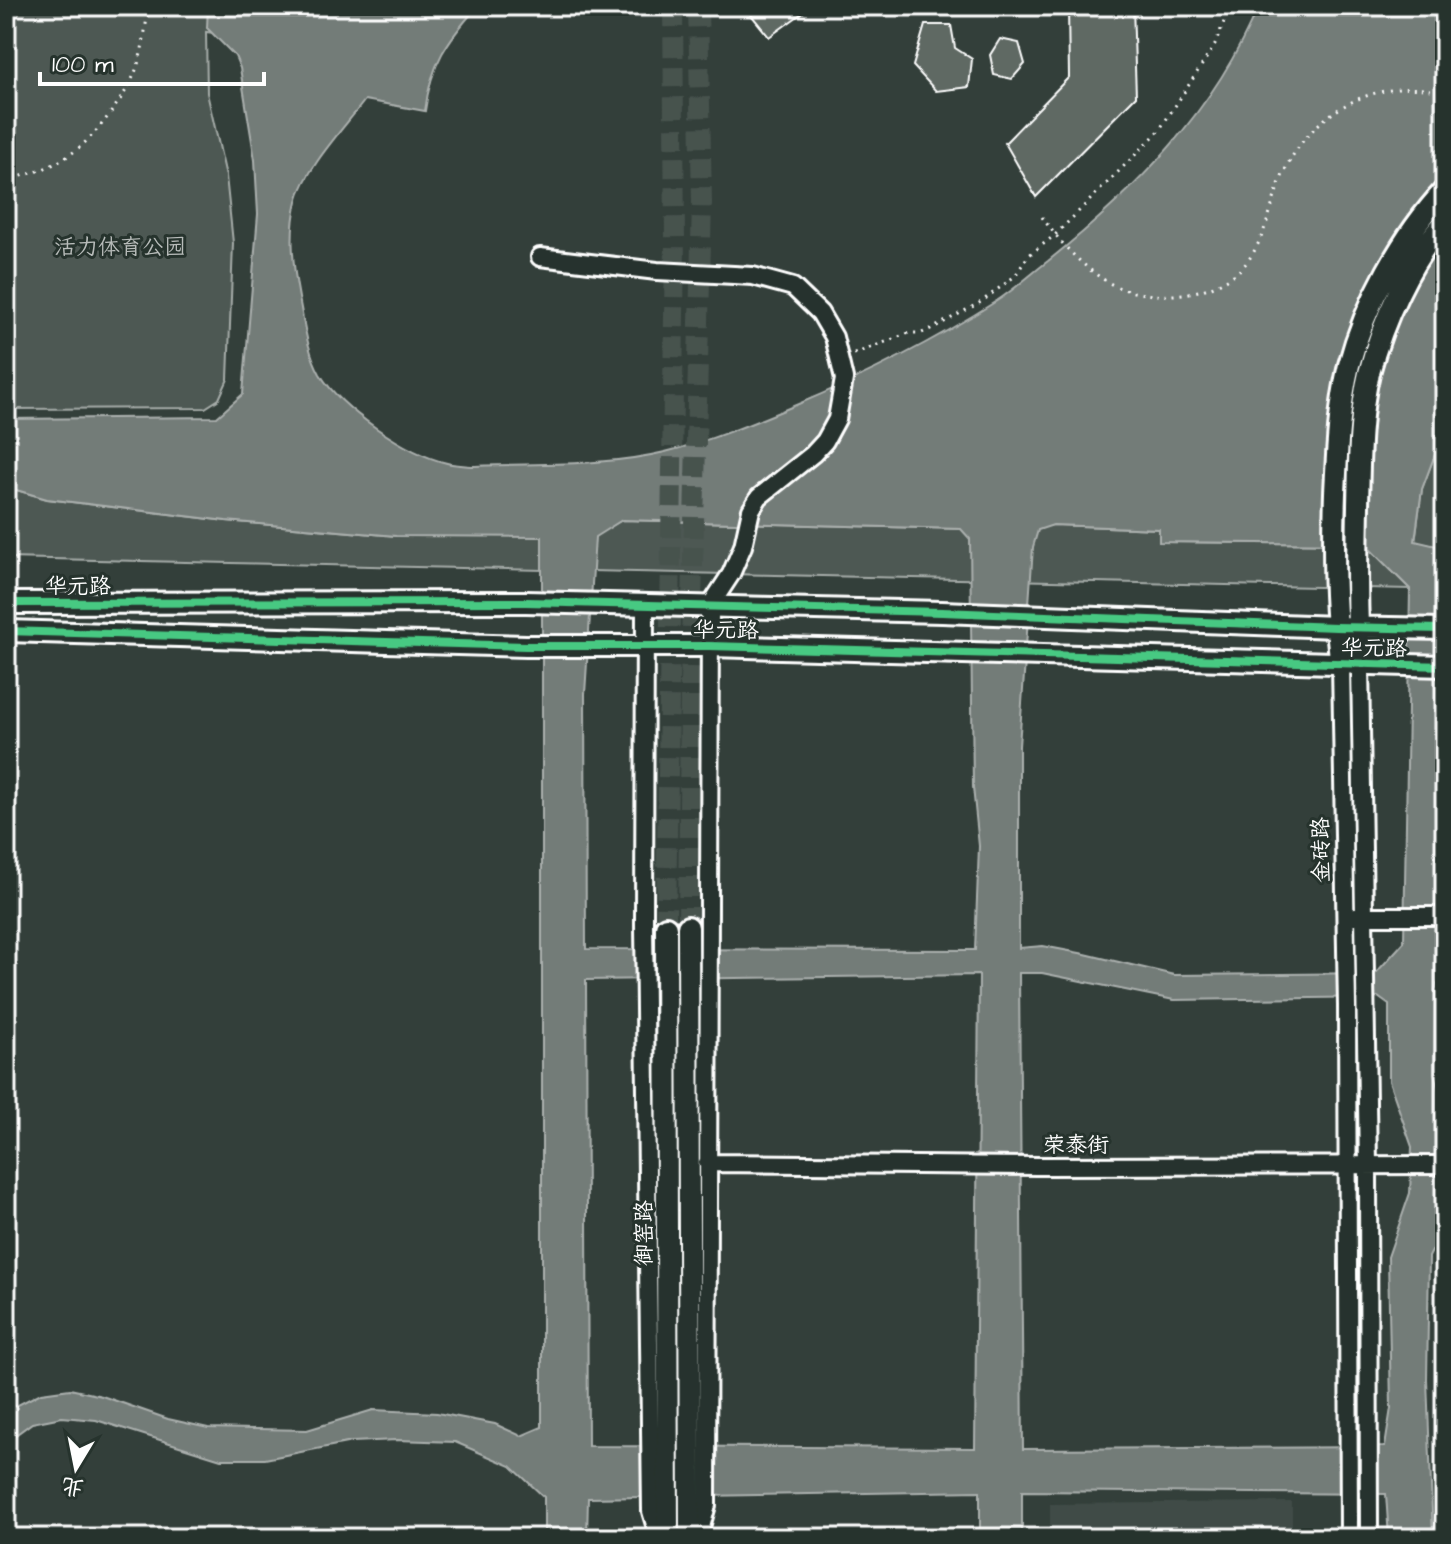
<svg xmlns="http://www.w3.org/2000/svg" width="1451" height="1544" font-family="'Architects Daughter','LXGW WenKai TC',sans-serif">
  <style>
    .built { fill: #404c47 }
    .green { fill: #4d5853; stroke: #a6aca9; stroke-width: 2 }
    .water { fill: #737b78; stroke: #abb0ae; stroke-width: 2; fill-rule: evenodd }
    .building { fill: #5f6964; stroke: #fff; stroke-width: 2 }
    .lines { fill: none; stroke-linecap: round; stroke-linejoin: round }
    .major-tunnel { stroke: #47524e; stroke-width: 20; stroke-dasharray: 20 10; stroke-linecap: butt }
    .minor-casing { stroke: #fff; stroke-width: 22 }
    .major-casing { stroke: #fff; stroke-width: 26 }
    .path { stroke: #fff; stroke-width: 3; stroke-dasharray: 2 6; stroke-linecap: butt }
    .minor { stroke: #26332d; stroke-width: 16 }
    .major { stroke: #26332d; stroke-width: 20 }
    .path-bridge { stroke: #fff; stroke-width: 3; stroke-dasharray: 2 6; stroke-linecap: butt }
    .cycleway-casing { stroke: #26332d; stroke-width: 13 }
    .cycleway { stroke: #46c982; stroke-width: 8 }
    .labels { text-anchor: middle; stroke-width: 6; stroke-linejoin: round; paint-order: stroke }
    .park-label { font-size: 22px; fill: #b8bcba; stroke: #26332d }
    .street-label { font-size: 22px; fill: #fff; stroke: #26332d }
  </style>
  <rect width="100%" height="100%" fill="#333f3a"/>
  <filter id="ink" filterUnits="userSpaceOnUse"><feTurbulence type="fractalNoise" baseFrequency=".0125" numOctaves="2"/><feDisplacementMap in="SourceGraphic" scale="16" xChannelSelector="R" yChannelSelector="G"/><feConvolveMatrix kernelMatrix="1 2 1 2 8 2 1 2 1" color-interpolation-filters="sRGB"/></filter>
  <g filter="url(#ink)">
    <path class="built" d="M1292,1502V1538H1050V1504Z"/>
    <path class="green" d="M6,6H273L239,36L206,32L207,93L226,176L233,243L228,379L219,399L205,408L6,409Z
      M1445,428V548L1415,542L1422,489Z
      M6,487L47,499L226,521L396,536H594L622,520L962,529L1053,525L1159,529L1160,542L1365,544L1410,589L6,558Z"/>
    <path class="water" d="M208,6H478C447,41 431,63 425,111L365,100C344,128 306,168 297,201C289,233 293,266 299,298C304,322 307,351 320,374C341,409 407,454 447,463C455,465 463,465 471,466C535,463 603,467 665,452C710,441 753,423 796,405C865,376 932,342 995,302C1014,290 1031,274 1048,261C1134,192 1216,110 1258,6H1445V407L1440,416L1445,417V428L1422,489L1415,541L1445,548V963L1435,990L1434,1073L1445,1113V1226L1429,1257L1427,1379L1433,1538H1389L1386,1494L1022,1491V1538H980V1491L588,1498L587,1538H544V1497L511,1466L455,1442L397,1440L352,1442L265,1459H221L96,1420L62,1417L32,1423L6,1442V1411L41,1393L70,1389L102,1396L168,1419L208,1428L307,1430L373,1410L437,1413L495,1424L521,1436L542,1427V537L396,536L226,521L47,499L6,487V419L217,417L243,394L258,214L255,160L240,68L235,56L207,28ZM622,520L961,529L970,539L973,787L979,846L975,950L586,949L585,694L595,537ZM1053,525L1159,529V542L1365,544L1410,589L1404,942L1376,973L1174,975L1085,954L1043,946L1019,948V746L1033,547L1038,530ZM1019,973H1042L1174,1000L1378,997L1389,1005V1081L1412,1147L1410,1193L1388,1257L1391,1408L1385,1447L1023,1449ZM979,975L975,1448L588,1446L586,980Z"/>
    <path class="building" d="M744,6H812L769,37Z
      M1068,6H1133L1136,96L1036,197L1005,143L1069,77Z
      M925,25H951L955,48L972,59L969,87L936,91L913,66Z
      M1000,39L1019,43L1025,64L1012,79L994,75L990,55Z"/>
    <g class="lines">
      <path class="major-tunnel" d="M666,927L675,239L673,6
        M688,927L690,683L702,202L698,6"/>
      <defs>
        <path id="minor" d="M540,257L657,271L753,276L793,287L820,313L834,337L844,379L837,419L825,441L813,454L759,497L751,510L743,546L731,574L710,606L707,1505L698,1538
          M645,605L644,924L651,1511L659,1538
          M1341,664L1347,1006L1349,1538
          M1360,664L1368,1165L1369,1538
          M1355,916H1445
          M707,1163L1039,1166L1445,1165"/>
        <path id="major" d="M6,603L526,602L942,612L1336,627L1445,629
          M6,631L526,646H710L1445,666
          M1341,664C1333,607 1333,551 1335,493C1337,451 1339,407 1349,365C1365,304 1402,236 1445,190
          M1360,664C1356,611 1357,559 1358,506C1359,464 1359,414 1369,373C1382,323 1410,259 1445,222
          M666,927L668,1538
          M688,927L690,1538"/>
      </defs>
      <use href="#minor" class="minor-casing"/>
      <use href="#major" class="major-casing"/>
      <path class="path" d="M6,180C54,169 79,155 109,115C120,100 131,85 137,67C144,48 145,26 149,6
        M854,354L909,333H922L937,326L981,302L1015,276L1028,256L1055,235L1158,132L1215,45L1230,6"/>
      <use href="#minor" class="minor"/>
      <use href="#major" class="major"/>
      <path class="path-bridge" d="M1042,217C1059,241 1080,265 1106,281C1145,305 1218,299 1247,262C1269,233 1271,197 1287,166C1316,108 1381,76 1445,93"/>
      <defs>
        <path id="cycleway" d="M6,603L526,602L942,612L1336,627L1445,629
          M6,631L526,646H710L1445,666"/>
      </defs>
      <use href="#cycleway" class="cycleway-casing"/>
      <use href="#cycleway" class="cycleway"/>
    </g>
  </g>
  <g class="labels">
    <g class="park-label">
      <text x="120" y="254">活力体育公园</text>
    </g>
    <g class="street-label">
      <text x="78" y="593">华元路</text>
      <text transform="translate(726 629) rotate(1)" y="8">华元路</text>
      <text transform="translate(1374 647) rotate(1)" y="8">华元路</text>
      <text transform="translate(1320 850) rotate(-91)" y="8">金砖路</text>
      <text x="1076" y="1152">荣泰街</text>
      <text transform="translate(643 1233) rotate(-90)" y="8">御窑路</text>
    </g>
  </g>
  <rect width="1451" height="1544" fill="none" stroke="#26332d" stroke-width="32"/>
  <rect x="16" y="16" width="1419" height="1512" fill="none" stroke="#fff" stroke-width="3" filter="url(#ink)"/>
  <g transform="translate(76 1468) rotate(190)" stroke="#26332d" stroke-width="6" paint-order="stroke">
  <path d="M0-6L14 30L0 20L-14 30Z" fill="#ffffff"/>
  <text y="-12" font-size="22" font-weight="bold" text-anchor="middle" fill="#ffffff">北</text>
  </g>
  <path d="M40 72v12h224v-12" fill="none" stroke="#ffffff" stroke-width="4"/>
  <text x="52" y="72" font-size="24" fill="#ffffff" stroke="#26332d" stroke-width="6" paint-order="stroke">100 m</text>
</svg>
